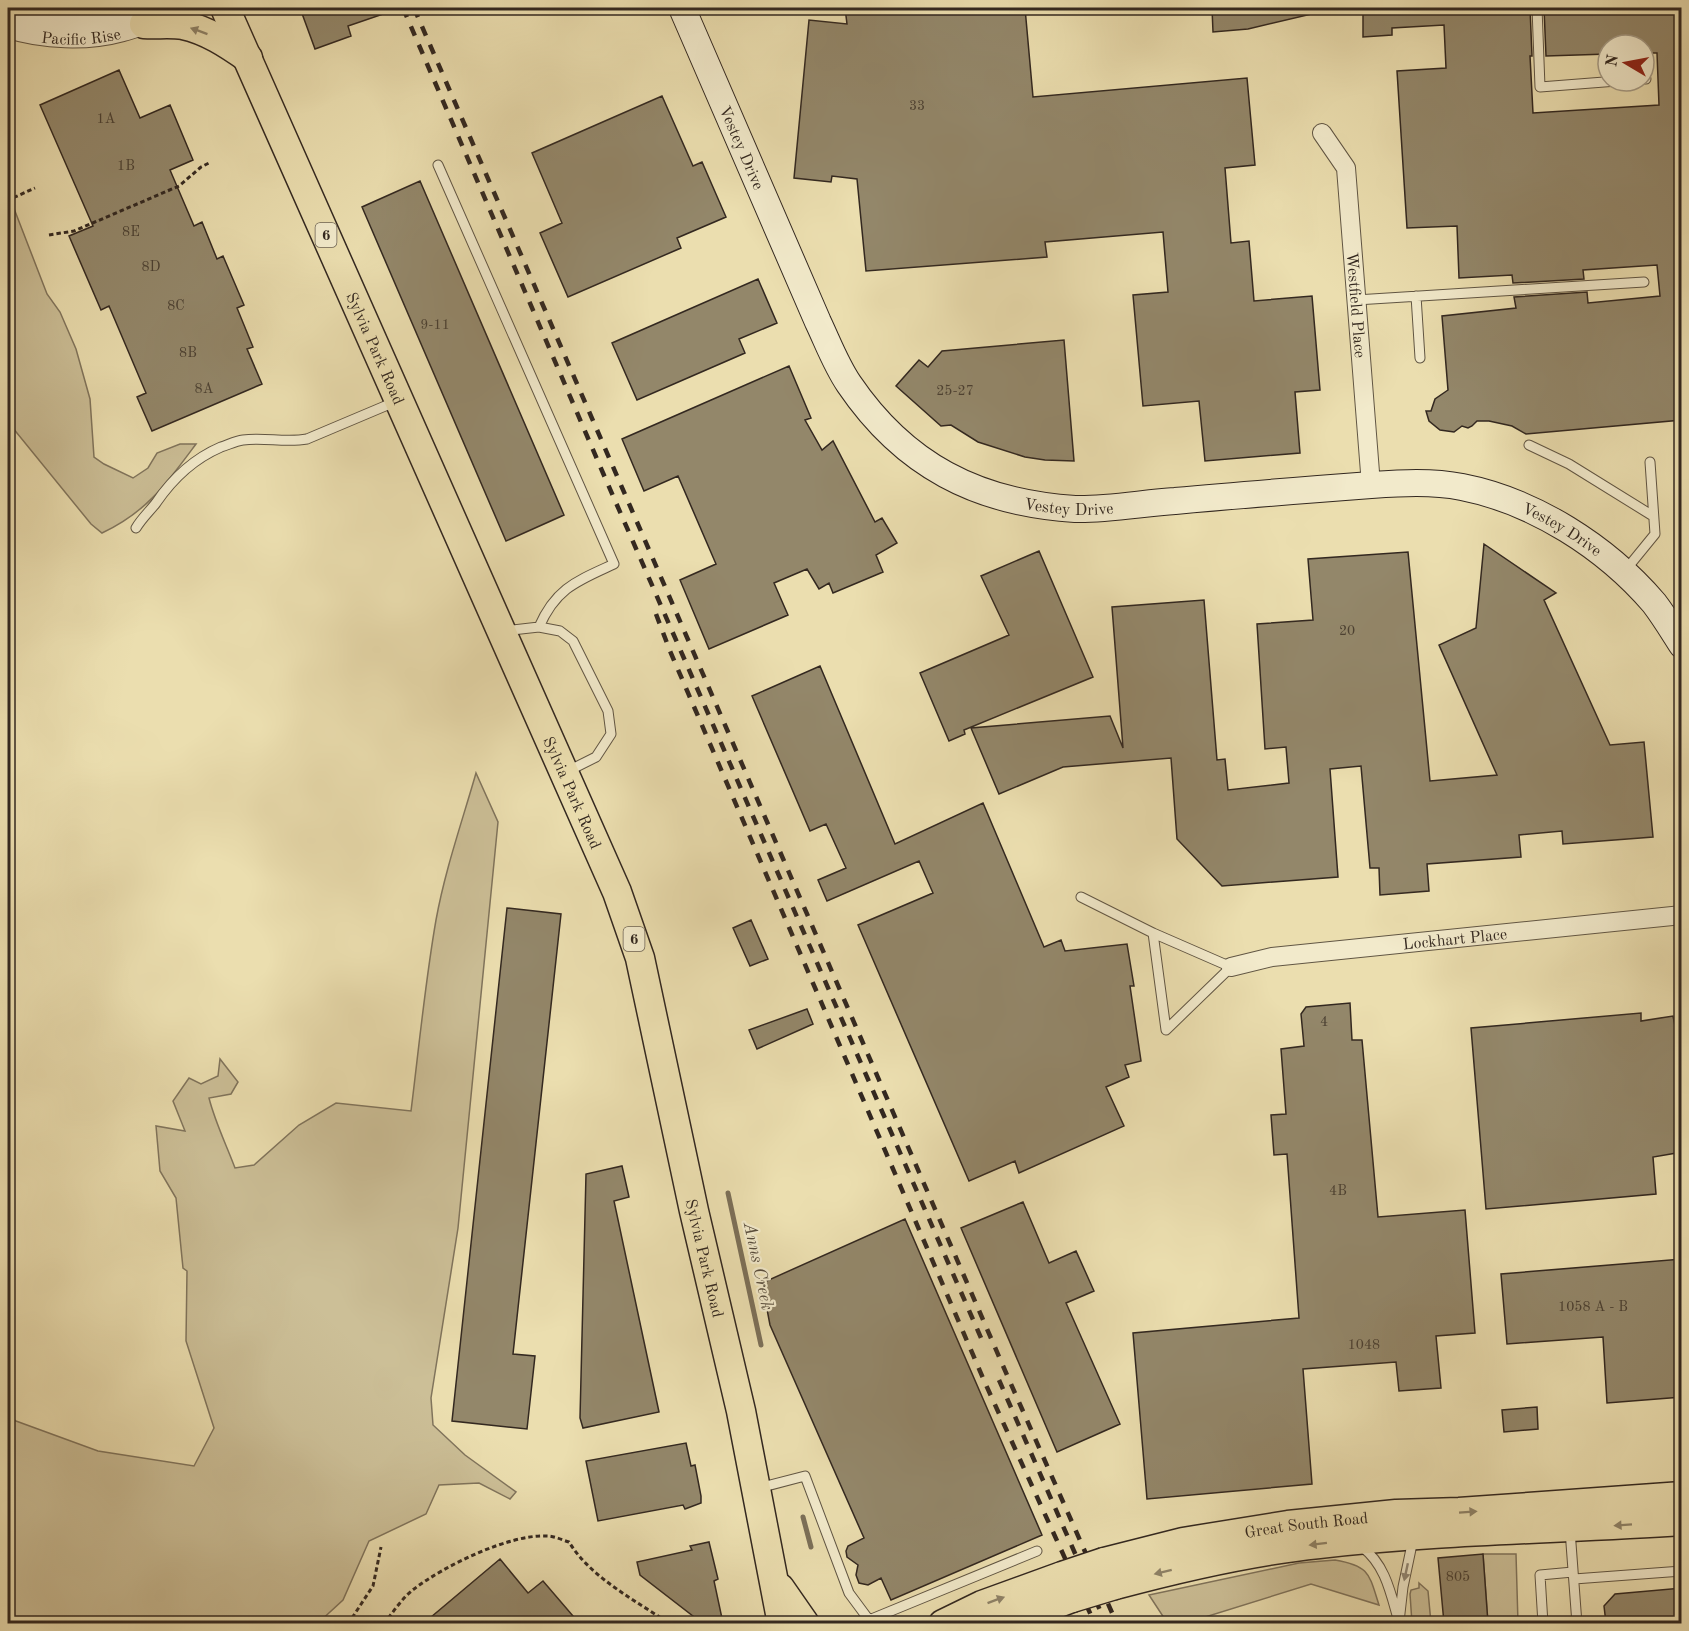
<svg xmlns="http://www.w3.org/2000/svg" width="1689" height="1631" font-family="'Old Standard TT',serif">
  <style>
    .green { fill: #ccbf97; stroke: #80745c; stroke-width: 1.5 }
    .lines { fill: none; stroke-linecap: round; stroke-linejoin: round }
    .stream { stroke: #7c7058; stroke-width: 5 }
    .building { fill: #93876a; stroke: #332820; stroke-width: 1.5 }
    .lane-casing { stroke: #615644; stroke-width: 11 }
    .street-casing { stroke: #615644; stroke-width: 20 }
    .secondary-casing { stroke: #332820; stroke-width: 28 }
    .primary-casing { stroke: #332820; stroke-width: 31 }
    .path { stroke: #332820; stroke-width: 3; stroke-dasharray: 4.5 3; stroke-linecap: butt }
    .lane { stroke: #f2eacb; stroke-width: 9 }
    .street { stroke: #f2eacb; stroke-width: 18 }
    .secondary { stroke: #f2eacb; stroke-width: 26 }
    .primary { stroke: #ebdeaf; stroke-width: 28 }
    .rail { stroke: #332820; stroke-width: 4.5; stroke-dasharray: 10 10; stroke-linecap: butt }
    .primary-bridge-casing { stroke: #332820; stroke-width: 31; stroke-linecap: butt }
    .primary-bridge { stroke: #ebdeaf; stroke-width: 28 }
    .oneway { fill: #8f8368 }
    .oneway2 { fill: #928976 }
    .labels { text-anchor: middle; stroke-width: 4.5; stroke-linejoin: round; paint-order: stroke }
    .number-label { font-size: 14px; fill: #4b4032 }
    .shield { fill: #f2eacb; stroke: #6c6253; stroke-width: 1.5 }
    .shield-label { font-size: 15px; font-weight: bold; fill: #332820 }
    .street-label { font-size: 16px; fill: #332820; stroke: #f2eacb }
    .water-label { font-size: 18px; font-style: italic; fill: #574c3c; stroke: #f2eacb }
  </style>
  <rect width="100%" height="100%" fill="#ebdeaf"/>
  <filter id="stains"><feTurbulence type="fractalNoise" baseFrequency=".00333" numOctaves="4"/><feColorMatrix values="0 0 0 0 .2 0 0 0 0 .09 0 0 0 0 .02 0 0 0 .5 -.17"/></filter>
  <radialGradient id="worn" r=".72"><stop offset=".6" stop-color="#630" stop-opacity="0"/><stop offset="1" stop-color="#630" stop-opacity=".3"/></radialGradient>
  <path class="green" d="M8,193L47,294L60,312L76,349L90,399L94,457L104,464L133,478L148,468L157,453L180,444H196C167,483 147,512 102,533L91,524L8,422Z
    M476,773L498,822L458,1228L431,1398L433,1425L465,1455L516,1492L510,1499L479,1483L439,1485L426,1514L369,1541L343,1600L318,1623H8V1416L16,1421L98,1451L194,1466L214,1428L186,1341L187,1271L183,1268L176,1198L160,1171L156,1126L185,1131L173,1101L189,1078L201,1084L218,1076L220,1059L238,1082L231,1094L209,1098C215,1122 226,1144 235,1168L254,1165L299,1125L336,1103L411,1111C419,1047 425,983 436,920C445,870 462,822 476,773Z
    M1483,1554H1516L1518,1623H1484H1488Z
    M1335,1560C1370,1566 1369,1574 1379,1605L1311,1584L1186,1623L1168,1624L1149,1595L1299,1563Z
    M1419,1583L1428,1591L1431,1623H1412L1410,1594L1411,1590L1419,1588Z"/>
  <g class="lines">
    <path class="stream" d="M728,1193L761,1345
      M803,1517L811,1547"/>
  </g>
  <path class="building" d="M300,8H395V10L348,26L351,36L315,49Z
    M845,8H1025L1033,97L1247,78L1255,165L1225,168L1231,243L1249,241L1254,301L1312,296L1320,390L1295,392L1300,453L1205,461L1199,401L1143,406L1133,295L1168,292L1163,232L1045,242L1047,257L866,271L857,179L832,176L831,182L794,178L809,20L847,24Z
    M1212,8H1315L1316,13L1248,29L1213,32Z
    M1369,8H1530L1532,56H1530L1533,113L1659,105L1657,53H1644V45H1608V54L1546,56L1544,8H1682V420L1526,434L1512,426L1489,421H1477L1472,426L1468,428L1462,426L1454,432L1440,430L1429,421L1426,411H1431L1435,399L1448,390L1442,316L1516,308L1514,297L1587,292L1588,303L1660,296L1657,265L1583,270L1584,279L1513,283L1512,275L1459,278L1457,226L1407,228L1397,71L1446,68L1444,25L1392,28V35L1363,37V11L1369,10Z
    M119,70L140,118L170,105L193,160L170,170L194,226L202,222L217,259L223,256L244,305L237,308L253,347L247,349L262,384L152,431L137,397L146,393L109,306L101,310L69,236L93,226L40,105Z
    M662,96L693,166L702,162L726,217L677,238L681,248L568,297L540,233L562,223L532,153Z
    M420,181L564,515L506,541L362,207Z
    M758,279L777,323L739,339L745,353L637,400L612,343Z
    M1064,340L1074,461L1045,460L1025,457L978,442L951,425L941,426L896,386L919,360L928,367L942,351Z
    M789,366L811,418L805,420L822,450L833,441L875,522L882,518L897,543L876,555L883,572L833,593L829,583L819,589L807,569L774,583L788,615L709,649L680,580L716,564L678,476L644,491L622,439Z
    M1484,544L1556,593L1544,600L1610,745L1644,742L1653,837L1563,844L1562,831L1519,835L1521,857L1427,864L1429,891L1380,895L1379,868H1370L1361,766L1330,769L1338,877L1222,886L1177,839L1171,758L1063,767L999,794L971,728L1110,716L1123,748L1112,607L1204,600L1217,760L1225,759L1228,790L1289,783L1286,747L1265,749L1257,624L1313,620L1308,559L1408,552L1430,781L1497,775L1439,645L1476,628Z
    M1039,551L1093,677L964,730L965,734L949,741L920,673L1009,635L981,576Z
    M820,666L895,844L983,803L1044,947L1061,940L1065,951L1127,944L1134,986H1130L1141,1061L1125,1065L1129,1077L1106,1087L1124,1126L1019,1173L1015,1161L969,1181L858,925L933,893L919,861L827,901L818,880L846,868L826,824L810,831L752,696Z
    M507,908L561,914L513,1354L535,1356L527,1429L452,1421Z
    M751,920L768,959L750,966L733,928Z
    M1350,1003L1352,1040H1362L1378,1217L1465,1210L1475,1333L1436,1336L1441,1388L1399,1391L1396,1362L1303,1369L1312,1484L1147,1499L1133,1333L1299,1318L1287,1154L1274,1155L1271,1115L1286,1114L1281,1049L1304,1046L1301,1014L1306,1007Z
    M807,1009L813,1024L757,1049L749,1030Z
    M1641,1013V1021L1673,1016L1677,1036H1682V1152L1653,1157L1656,1194L1486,1209L1471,1028Z
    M622,1166L629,1197L614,1201L659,1412L583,1428L580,1418L586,1174Z
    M1023,1202L1049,1263L1076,1251L1094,1291L1066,1303L1120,1424L1057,1452L961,1228Z
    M905,1219L1042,1535L891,1600L881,1578L868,1585L859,1583L856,1575L858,1565L847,1557L846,1551L848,1546L864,1538L770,1325L762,1283Z
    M1682,1259V1397L1607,1403L1603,1337L1507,1344L1501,1274Z
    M1537,1407L1538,1429L1504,1432L1502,1410Z
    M686,1443L691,1466L695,1465L701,1496V1503L685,1509L683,1505L598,1521L586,1461Z
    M709,1542L718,1579L714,1581L723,1623H702L640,1575L637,1562L692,1550L690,1546Z
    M1483,1554L1488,1623H1444L1438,1558Z
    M500,1559L528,1593L543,1581L579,1623H424Z
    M1682,1588V1623H1606L1604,1606L1615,1594Z"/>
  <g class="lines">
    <defs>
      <path id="lane" d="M1537,8L1540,87L1617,81
        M1644,79H1646
        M438,165L614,564C577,581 556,588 539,627
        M1416,296L1420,358
        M1356,300L1644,282
        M1529,445L1569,464L1653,516
        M136,528C142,518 149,512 156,503C173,478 193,459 221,447C228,445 235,441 243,440C264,437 286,443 307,439L397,401
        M1624,572L1655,534L1650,462
        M504,631L539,627L560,631L573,641L608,711L611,734L596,757L566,772
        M1081,897L1153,933
        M1153,933L1231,967L1166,1030Z
        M759,1488L805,1476L849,1593L869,1620L1037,1551
        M1570,1530L1577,1624
        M1362,1547C1386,1565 1391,1595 1399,1622L1403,1587L1411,1549V1540
        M1574,1579L1682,1571
        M1543,1624L1540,1575L1573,1572"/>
      <g id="street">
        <path d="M21,22L26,24L103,23L142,8"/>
        <path id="s1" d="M8,29C43,40 87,42 123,32C144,27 165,16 184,8"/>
        <path id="s2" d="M1322,133L1346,168L1371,485"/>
        <path id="s3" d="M1231,967L1272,957L1682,915"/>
      </g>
      <g id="secondary">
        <path id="s4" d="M682,8L818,322C828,343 836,365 849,384C904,465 977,503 1075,509C1105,510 1144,503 1175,501C1240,495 1305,490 1371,485C1401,483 1432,481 1462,487C1534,501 1606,547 1654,603C1664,616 1673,631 1682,645"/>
      </g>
      <g id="primary">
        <path id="s5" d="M225,8L617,892L640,958L694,1211L741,1411L782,1624"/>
        <path d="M144,24C156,25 170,23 183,25C207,30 228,44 248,58"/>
        <path id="s6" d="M1104,1562L1183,1542L1288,1525L1396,1514L1459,1512L1682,1496"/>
        <path d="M1115,1585C1182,1567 1250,1551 1319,1544C1439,1530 1561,1529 1682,1521"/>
        <path d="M780,1588L805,1624"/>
        <path d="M943,1624L982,1605L1062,1576"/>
        <path d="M1003,1624L1072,1598"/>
      </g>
    </defs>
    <use href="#lane" class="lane-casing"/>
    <use href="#street" class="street-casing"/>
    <use href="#secondary" class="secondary-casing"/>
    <use href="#primary" class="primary-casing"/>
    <path class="path" d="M8,182L15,197L35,188
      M49,235L74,231L179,186L201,167L211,162
      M348,1624L373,1586L381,1547
      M384,1624C393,1612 403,1597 414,1589C444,1566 509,1534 547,1536C554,1536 562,1540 569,1542C591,1578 635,1600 670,1624"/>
    <use href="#lane" class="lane"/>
    <use href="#street" class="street"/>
    <use href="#secondary" class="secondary"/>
    <use href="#primary" class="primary"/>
    <path class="rail" d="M403,8L603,473L985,1347
      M414,8L1007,1375L1117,1624
      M656,614L670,651L986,1385L1095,1624
      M999,1380L1106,1624"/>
    <defs>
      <path id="primary-bridge" d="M1062,1576L1104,1562
        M1072,1598L1115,1585"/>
    </defs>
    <use href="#primary-bridge" class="primary-bridge-casing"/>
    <use href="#primary-bridge" class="primary-bridge"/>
  </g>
  <defs><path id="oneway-solid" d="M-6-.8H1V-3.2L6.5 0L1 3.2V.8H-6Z" transform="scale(1.5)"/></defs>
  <g class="oneway">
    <use href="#oneway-solid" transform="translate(199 31) rotate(-160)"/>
    <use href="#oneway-solid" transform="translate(1468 1512) rotate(-4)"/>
    <use href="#oneway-solid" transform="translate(1623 1525) rotate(176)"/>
    <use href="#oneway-solid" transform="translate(1318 1544) rotate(173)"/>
    <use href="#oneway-solid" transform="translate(1163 1572) rotate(166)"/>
    <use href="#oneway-solid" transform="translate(996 1600) rotate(-20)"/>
  </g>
  <use class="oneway2" href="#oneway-solid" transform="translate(1406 1572) rotate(102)"/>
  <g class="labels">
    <g class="number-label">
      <text x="917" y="110">33</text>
      <text x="106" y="123">1A</text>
      <text x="126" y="170">1B</text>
      <text x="131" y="236">8E</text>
      <text x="151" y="271">8D</text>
      <text x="176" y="310">8C</text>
      <text x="435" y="329">9-11</text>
      <text x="188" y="357">8B</text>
      <text x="204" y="393">8A</text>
      <text x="955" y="395">25-27</text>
      <text x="1347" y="635">20</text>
      <text x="1324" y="1026">4</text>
      <text x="1338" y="1195">4B</text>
      <text x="1593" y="1311">1058 A - B</text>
      <text x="1364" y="1349">1048</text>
      <text x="1458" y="1581">805</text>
    </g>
    <g class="shield">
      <rect x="315.5" y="223" width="21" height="24" rx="4.5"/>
      <rect x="623.5" y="927" width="21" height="24" rx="4.5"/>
    </g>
    <g class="shield-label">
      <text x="326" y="240">6</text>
      <text x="634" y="944">6</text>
    </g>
    <g class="street-label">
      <text dy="6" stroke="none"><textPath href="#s1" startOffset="74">Pacific Rise</textPath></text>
      <text dy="6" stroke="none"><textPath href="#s4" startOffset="152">Vestey Drive</textPath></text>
      <text dy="6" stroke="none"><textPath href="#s2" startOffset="180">Westfield Place</textPath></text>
      <text dy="6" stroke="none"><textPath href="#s5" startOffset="372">Sylvia Park Road</textPath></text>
      <text dy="6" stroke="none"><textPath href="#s4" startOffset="674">Vestey Drive</textPath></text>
      <text dy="6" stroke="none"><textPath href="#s4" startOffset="1178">Vestey Drive</textPath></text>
      <text dy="6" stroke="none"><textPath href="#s5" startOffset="858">Sylvia Park Road</textPath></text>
      <text dy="6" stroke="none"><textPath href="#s3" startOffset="226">Lockhart Place</textPath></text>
      <text dy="6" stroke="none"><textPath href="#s5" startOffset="1344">Sylvia Park Road</textPath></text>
      <text dy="6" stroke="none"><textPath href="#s6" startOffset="206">Great South Road</textPath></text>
    </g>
    <g class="water-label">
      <text transform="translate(759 1266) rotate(78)" y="6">Anns Creek</text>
    </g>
  </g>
  <rect width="1689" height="1631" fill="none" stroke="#ebdeaf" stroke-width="30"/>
  <rect x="9" y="9" width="1671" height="1613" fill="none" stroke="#332820" stroke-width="3"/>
  <rect x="15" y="15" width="1659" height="1601" fill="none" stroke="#332820" stroke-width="1.5"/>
  <g transform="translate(1626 63) rotate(280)"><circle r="28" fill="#f2eacb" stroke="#a69c87" stroke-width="1.5"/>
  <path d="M0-4.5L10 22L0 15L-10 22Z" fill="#8f2418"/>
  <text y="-9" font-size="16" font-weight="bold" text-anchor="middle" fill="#332820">N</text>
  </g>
  <rect width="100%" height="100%" filter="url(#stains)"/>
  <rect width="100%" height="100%" fill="url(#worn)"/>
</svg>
